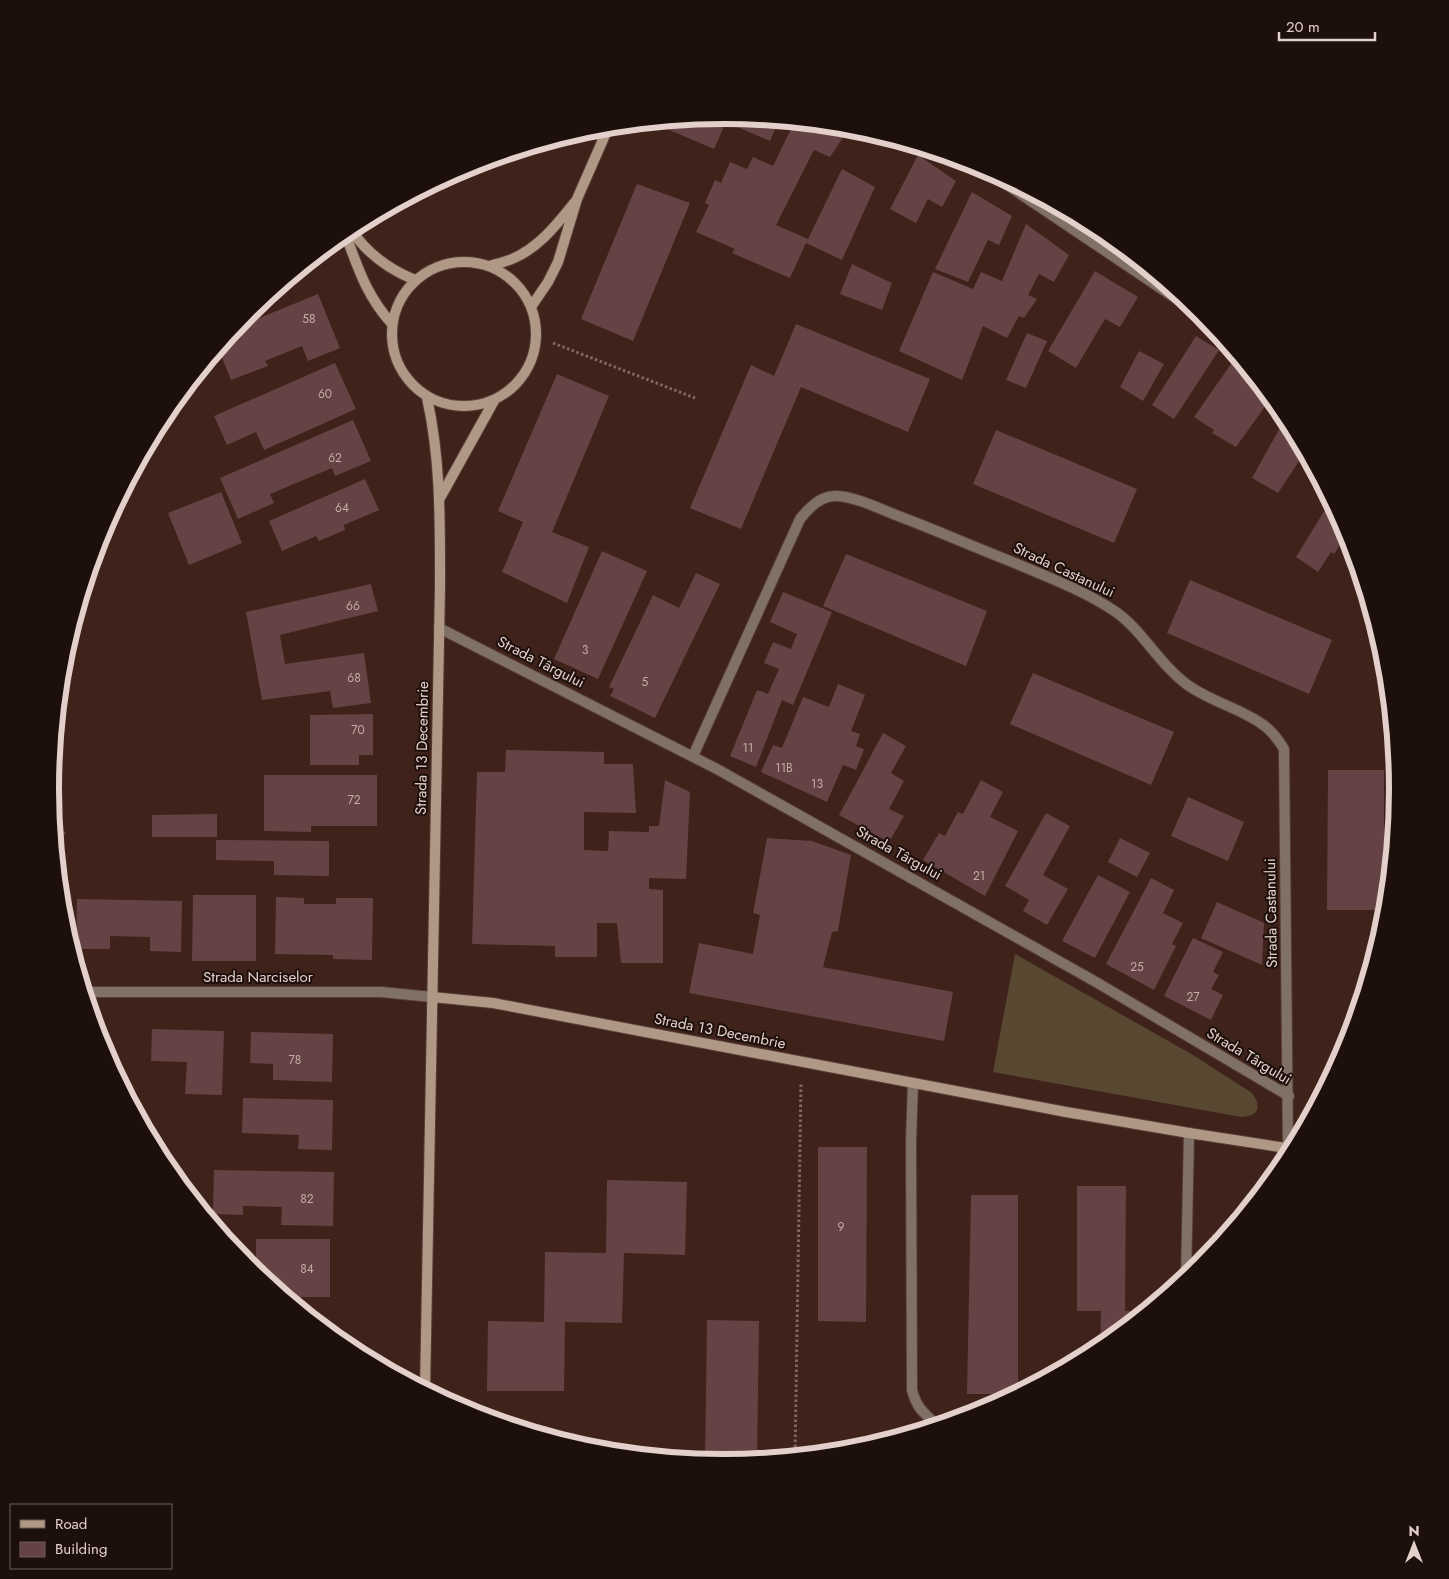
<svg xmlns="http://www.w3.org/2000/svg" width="1449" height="1579" font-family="Jost,sans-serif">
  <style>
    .grass { fill: #584832 }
    .building { fill: #654344 }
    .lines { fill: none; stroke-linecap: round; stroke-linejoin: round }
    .street-casing { stroke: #593e36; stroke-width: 12 }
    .secondary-casing { stroke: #593e36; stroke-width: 12 }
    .path { stroke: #826861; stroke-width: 3; stroke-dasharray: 2.5 2.5; stroke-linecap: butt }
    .street { stroke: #807166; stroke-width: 10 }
    .secondary { stroke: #b09887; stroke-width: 10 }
    .labels { text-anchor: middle; stroke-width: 4; stroke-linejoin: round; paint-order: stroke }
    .number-label { font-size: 12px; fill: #c4ada8 }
    .street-label { font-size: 15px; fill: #e4d0ca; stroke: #1d100c }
    .rim { fill: none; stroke: #e4d0ca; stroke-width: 6 }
  </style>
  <rect width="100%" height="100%" fill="#3f221a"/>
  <path class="grass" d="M1015,954L1193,1055L1252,1093C1262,1107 1259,1116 1241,1117L993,1072Z"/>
  <path class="building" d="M725,115L779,120L770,141L726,122L714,149L660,126L662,121Z
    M796,122L850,127L830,157L814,150L776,225L808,239L842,169L875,187L842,260L806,243L790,278L732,253L735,249L696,232L709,205L705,203L715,180L721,183L730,162L747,169L753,157L773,166L788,135Z
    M918,155L956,181L942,207L928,199L916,223L890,209Z
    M637,184L690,203L633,341L581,319Z
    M972,192L1012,216L999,245L988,240L968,282L935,269Z
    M1026,224L1069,255L1054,282L1039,274L1028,295L1037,299L1024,318L1019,316L1007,338L983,326L962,380L899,351L933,272L973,289L981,272L1002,281Z
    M852,264L892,283L882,310L840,294Z
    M1095,271L1138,297L1120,327L1105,319L1076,368L1048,351Z
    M318,294L340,348L308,361L302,346L265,361L268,366L231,380L218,348L235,328Z
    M796,324L930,379L908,432L801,387L741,529L690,508L751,365L774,376Z
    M1027,333L1047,341L1026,388L1006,380Z
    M1196,336L1219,350L1174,419L1152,405Z
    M1139,351L1164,364L1143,401L1120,387Z
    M1233,361L1253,375L1271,398L1236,447L1212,433L1214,430L1194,417Z
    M335,363L356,409L264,450L256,432L227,445L214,416Z
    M557,374L609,396L552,532L589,547L567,603L502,572L523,522L498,511Z
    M1286,417L1305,452L1278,493L1252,478Z
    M353,420L371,461L335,476L332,468L270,494L274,503L238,519L220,478Z
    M996,430L1137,489L1114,543L973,484Z
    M365,479L379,510L344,525L345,530L319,541L316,536L282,551L269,521Z
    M221,492L242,543L189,565L168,513Z
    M1331,500L1348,533L1334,554L1331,552L1318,572L1296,557Z
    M602,551L647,571L598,679L554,659Z
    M846,554L987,611L966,666L823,606Z
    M696,573L720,584L655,718L610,696L614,689L609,687L653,595L679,608Z
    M1190,580L1332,640L1309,694L1167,633Z
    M371,584L378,611L280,635L285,664L364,653L371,703L333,708L330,691L262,700L246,612Z
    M783,592L832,612L793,705L782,700L756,767L730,756L757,690L768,694L779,669L764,663L773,642L791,649L797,634L770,622Z
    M1033,673L1174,732L1151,785L1010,724Z
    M838,684L865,695L851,731L860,734L856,746L864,749L856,770L843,765L827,802L761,772L773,745L782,748L803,697L829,707Z
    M373,714V755H359V765H310V715Z
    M883,733L906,746L891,773L904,781L889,809L904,816L889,842L839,815Z
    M506,750L604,752V764H633L636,813L584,812V850L608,851L609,831L649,832V826H659L665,780L690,792L686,879L649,878V889L663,890V963H621L617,923H597V957H555V946L472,944L477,772H505Z
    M1328,770H1384V910H1327Z
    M264,775H377V826H311V832L264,831Z
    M981,780L1003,792L990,817L1018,831L985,896L923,860L939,833L945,836L958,812L963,814Z
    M1188,797L1244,822L1228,861L1171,836Z
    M1046,813L1070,826L1043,875L1068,889L1047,925L1023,911L1029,900L1005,886Z
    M217,814V837H152V815Z
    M53,822L66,833L55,845Z
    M767,838L812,841L851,855L838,931L832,932L823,967L953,992L944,1041L689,993L699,943L753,954L760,915L753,913Z
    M1120,838L1150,853L1137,877L1108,862Z
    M216,840L329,841V876L274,875V861L216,860Z
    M1098,875L1130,892L1095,958L1062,941Z
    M1151,878L1174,890L1163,913L1183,923L1172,944L1176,946L1154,990L1106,964Z
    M193,895H256V961H192Z
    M276,897L304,898V904H336V898H373L372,960L333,959V955L275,954Z
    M77,899L182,901L181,952L150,951V937L110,936V949H76Z
    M1217,902L1264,923L1262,965L1201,938Z
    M1193,938L1223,952L1213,972L1219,975L1211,989L1223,995L1211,1020L1164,996Z
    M152,1029L224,1031L222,1095L185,1094L187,1062L151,1061Z
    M251,1032L333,1034L332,1082L273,1080V1064L250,1063Z
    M243,1098L333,1100L332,1150L298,1149L299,1135L242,1133Z
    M818,1147H867L866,1322L818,1321Z
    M214,1170L334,1172L333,1226L281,1225L282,1207L243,1206V1215L213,1214Z
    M607,1180L687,1182L685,1255L624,1253L622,1323L565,1322L564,1391H487L488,1321L544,1322L545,1252L606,1253Z
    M1077,1186H1126L1125,1311L1146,1312L1100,1350L1101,1311H1077Z
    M971,1195H1018V1394L992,1408L993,1394H967Z
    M1212,1234L1227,1235L1212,1253Z
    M256,1239H330V1297H285L256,1274Z
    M707,1320L759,1321L757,1461L724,1464L705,1462Z
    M851,1444L876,1445L851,1452Z
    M582,1447L622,1448V1454L593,1451Z"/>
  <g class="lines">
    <defs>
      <path id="street" d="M976,164L1208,320
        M439,628L717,769L1096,982L1289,1096
        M693,756L800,519C809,508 821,495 837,496C857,497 882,510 901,517C938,531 974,547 1010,561C1045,576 1081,589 1113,610C1142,629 1157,662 1185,683C1208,701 1238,707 1262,724C1271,730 1278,739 1284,749L1288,1148
        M85,992H381L432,997
        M913,1083L911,1141L912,1390C917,1409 924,1413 938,1426
        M1186,1279L1189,1133"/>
      <path id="secondary" d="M350,228C366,253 388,269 415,280
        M345,233C358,268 366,295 392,324
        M392 334a72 72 0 1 1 144 0a72 72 0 1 1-144 0Z
        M489,266C496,264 505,262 512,259C539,248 557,224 575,202
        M531,307L548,282L558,262L577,199L609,126
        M440,498L495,399
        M432,997L493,1003L1066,1112L1189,1133L1293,1149
        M425,1391L440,587C440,524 441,460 427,398"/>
    </defs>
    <use href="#street" class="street-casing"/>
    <use href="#secondary" class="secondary-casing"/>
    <path class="path" d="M553,343L695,398
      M795,1457L801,1083"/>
    <use href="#street" class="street"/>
    <use href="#secondary" class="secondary"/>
  </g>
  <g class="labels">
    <g class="number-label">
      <text x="309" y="323">58</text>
      <text x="325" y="398">60</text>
      <text x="335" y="462">62</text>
      <text x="342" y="512">64</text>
      <text x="353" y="610">66</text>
      <text x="585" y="654">3</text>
      <text x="354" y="682">68</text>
      <text x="645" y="686">5</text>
      <text x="358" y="734">70</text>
      <text x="748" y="752">11</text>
      <text x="784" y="772">11B</text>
      <text x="817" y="788">13</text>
      <text x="354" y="804">72</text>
      <text x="979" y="880">21</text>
      <text x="1137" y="971">25</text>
      <text x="1193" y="1001">27</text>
      <text x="295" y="1064">78</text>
      <text x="307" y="1203">82</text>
      <text x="841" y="1231">9</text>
      <text x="307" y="1273">84</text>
    </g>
    <g class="street-label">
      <text transform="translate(1064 570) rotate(25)" y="5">Strada Castanului</text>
      <text transform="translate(541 662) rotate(27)" y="5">Strada Târgului</text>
      <text transform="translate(422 748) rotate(-89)" y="5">Strada 13 Decembrie</text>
      <text transform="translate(899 853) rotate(29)" y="5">Strada Târgului</text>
      <text transform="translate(1271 913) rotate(-91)" y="5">Strada Castanului</text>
      <text x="258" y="982">Strada Narciselor</text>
      <text transform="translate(720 1031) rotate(11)" y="5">Strada 13 Decembrie</text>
      <text transform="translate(1249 1056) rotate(31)" y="5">Strada Târgului</text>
    </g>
  </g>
  <path d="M0 0H1449V1579H0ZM59 789a665 665 0 1 1 1330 0a665 665 0 1 1-1330 0Z" fill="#1d100c" fill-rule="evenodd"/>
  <path class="rim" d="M59 789a665 665 0 1 1 1330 0a665 665 0 1 1-1330 0Z"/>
  <rect x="10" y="1504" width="162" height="65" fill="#1d100c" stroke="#6d5d58"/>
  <rect x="20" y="1520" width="25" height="8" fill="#b09887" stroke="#6d5d58"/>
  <text x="55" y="1529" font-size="15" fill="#e4d0ca">Road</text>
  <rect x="20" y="1542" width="25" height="15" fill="#654344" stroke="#6d5d58"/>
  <text x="55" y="1554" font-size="15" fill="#e4d0ca">Building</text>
  <g transform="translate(1414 1544)" stroke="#1d100c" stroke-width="4" paint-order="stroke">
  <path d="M0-4L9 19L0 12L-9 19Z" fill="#e4d0ca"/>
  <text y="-8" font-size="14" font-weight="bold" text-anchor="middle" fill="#e4d0ca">N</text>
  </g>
  <path d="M1279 32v8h96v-8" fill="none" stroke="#e4d0ca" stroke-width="2.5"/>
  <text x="1286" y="32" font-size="15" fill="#e4d0ca" stroke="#1d100c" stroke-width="4" paint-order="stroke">20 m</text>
</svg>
